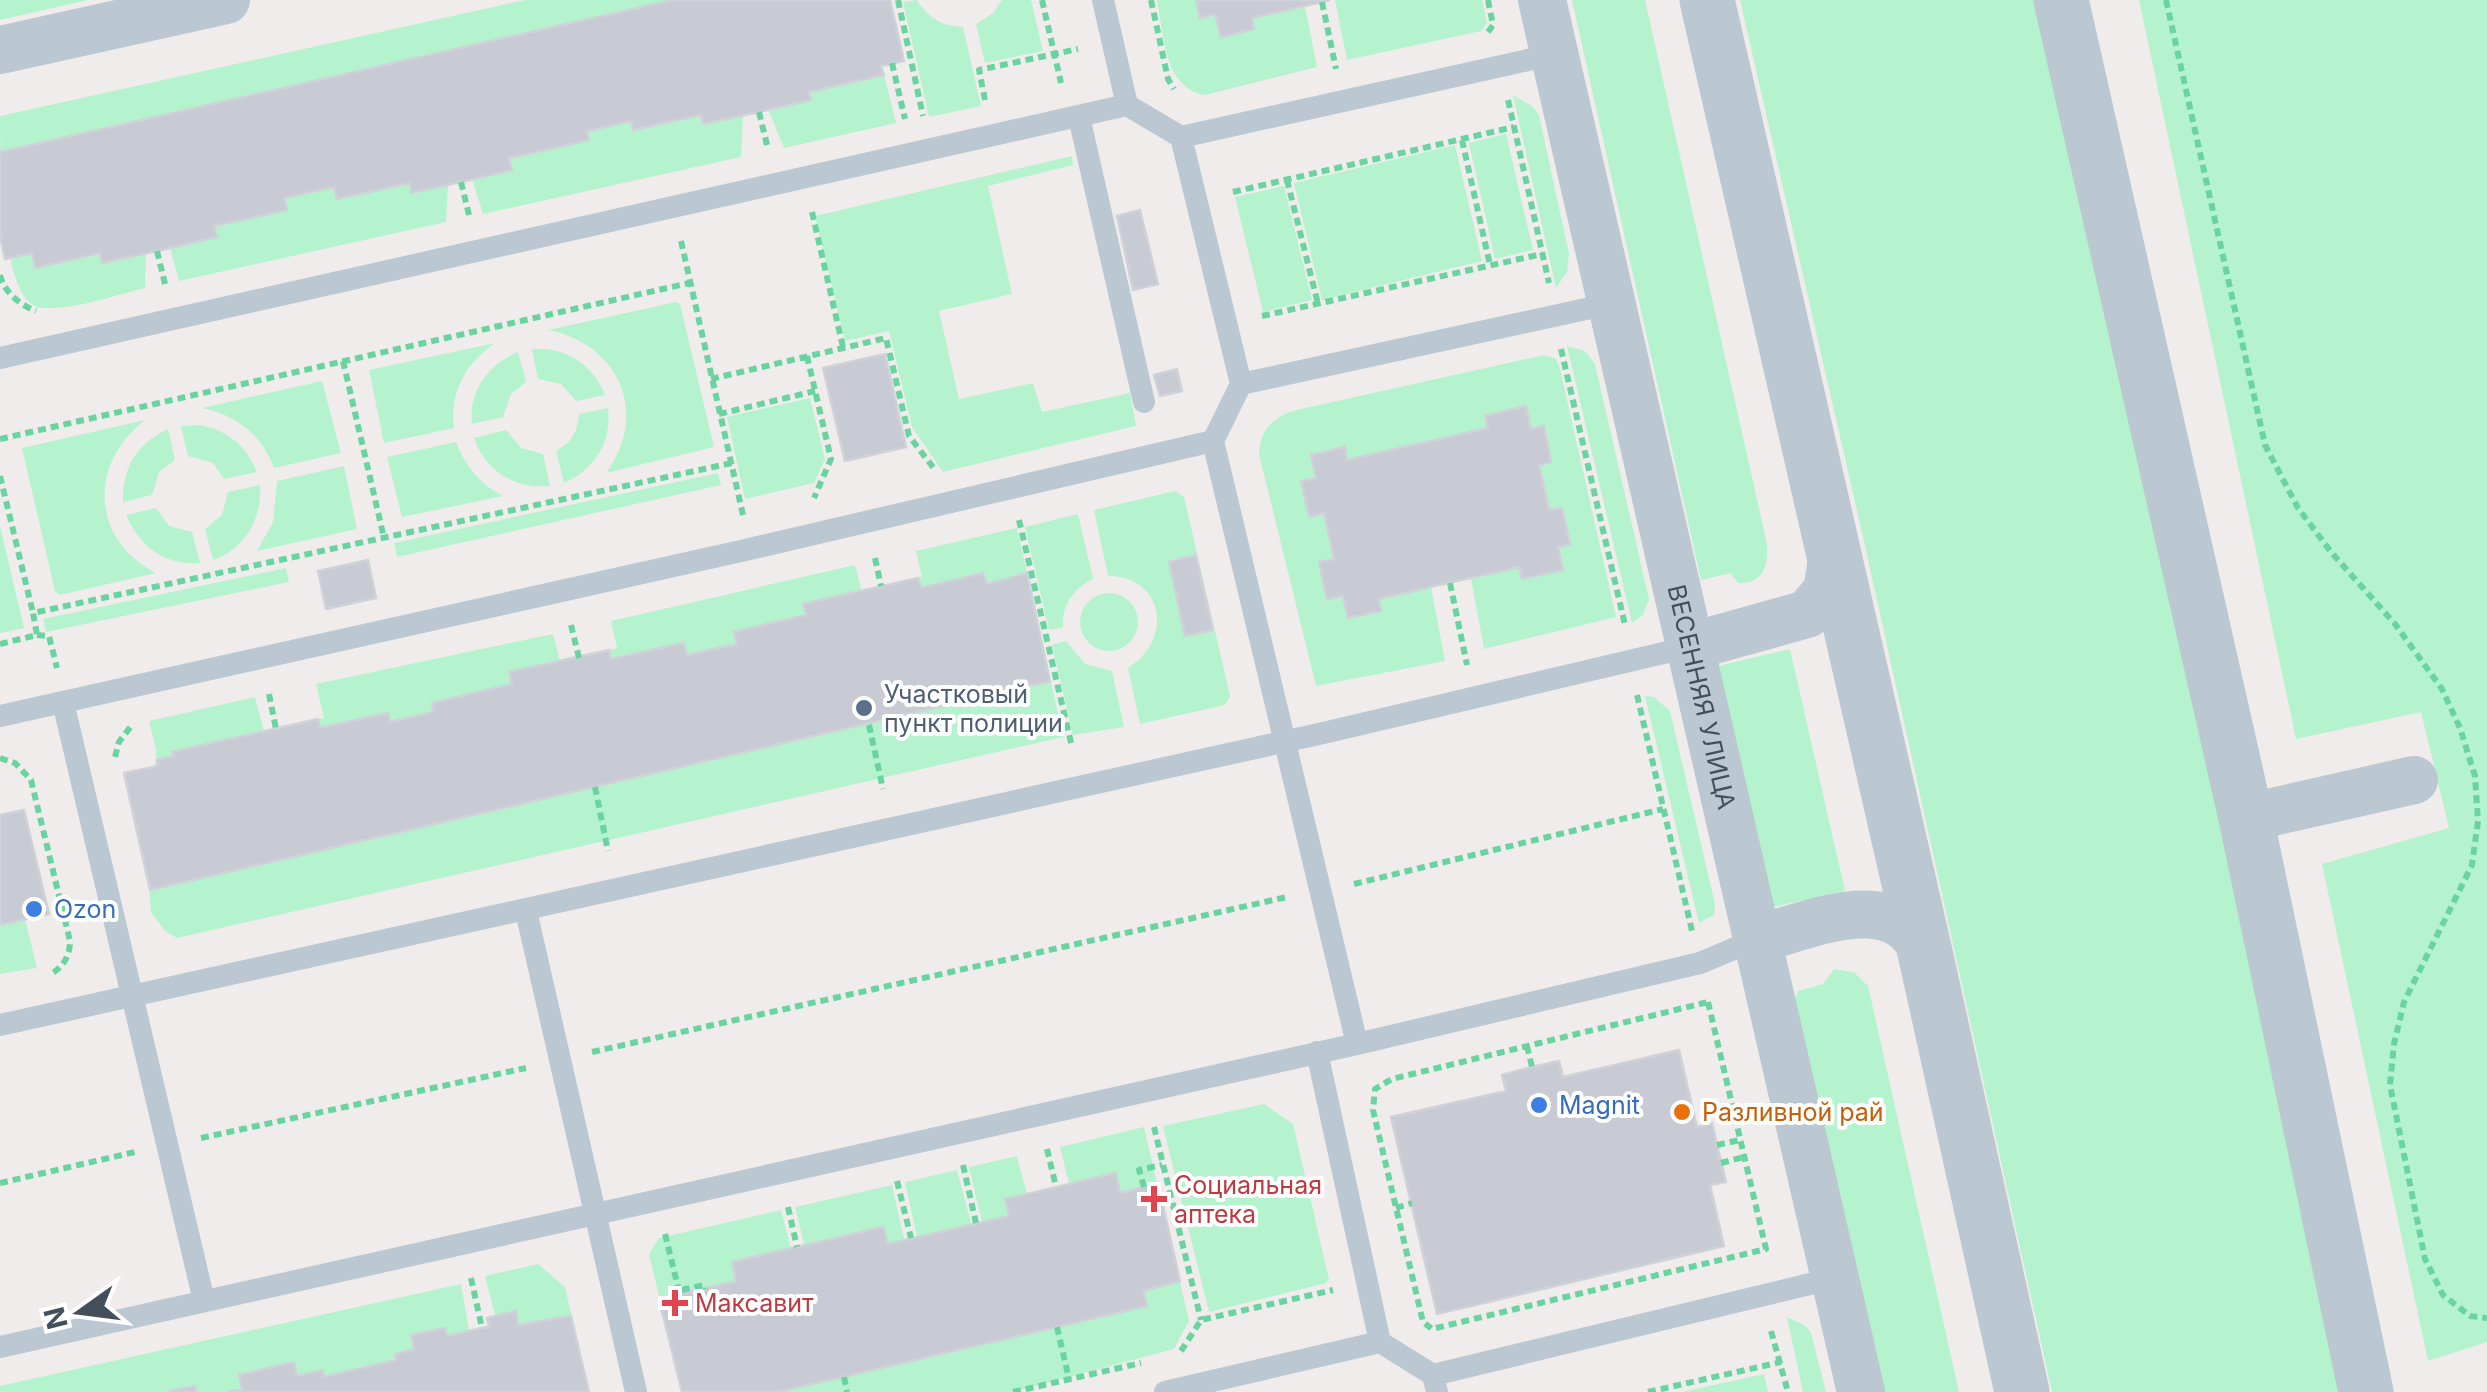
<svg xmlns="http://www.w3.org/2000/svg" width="2487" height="1392" font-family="Inter,sans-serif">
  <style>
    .green { fill: #b5f3ce }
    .building { fill: #c8cbd3; stroke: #d0d2d9; stroke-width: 2.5 }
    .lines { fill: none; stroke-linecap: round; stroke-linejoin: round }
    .path { stroke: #6ad4a1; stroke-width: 6; stroke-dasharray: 8 5; stroke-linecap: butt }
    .service { stroke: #bbc7d1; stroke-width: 22 }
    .minor { stroke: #bbc7d1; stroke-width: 48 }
    .tertiary { stroke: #bbc7d1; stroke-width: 55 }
    .service-dot { fill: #5c6f8a; stroke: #fff; stroke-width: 4 }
    .shop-dot { fill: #3f7fe0; stroke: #fff; stroke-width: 4 }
    .food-dot { fill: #e8710a; stroke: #fff; stroke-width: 4 }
    .health-dot { fill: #e0444e; stroke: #fff; stroke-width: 4 }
    .labels { text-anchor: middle; stroke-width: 8; stroke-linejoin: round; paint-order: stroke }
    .service-label { font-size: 25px; fill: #4e5e75; stroke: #fff; text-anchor: start }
    .street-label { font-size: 25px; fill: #43505c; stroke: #fff }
    .shop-label { font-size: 25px; fill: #366cbe; stroke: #fff; text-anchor: start }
    .food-label { font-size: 25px; fill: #c56008; stroke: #fff; text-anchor: start }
    .health-label { font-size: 25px; fill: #be3a42; stroke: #fff; text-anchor: start }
  </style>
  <rect width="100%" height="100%" fill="#f0ecec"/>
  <path class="green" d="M0,0H88L0,20Z
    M525,0H890L904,61L882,66L896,123L784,148L768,109L743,115L741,157L483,214L472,179L448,185L446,222L179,281L170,248L146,254L145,288C116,295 65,313 37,307C0,295 0,156 0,116Z
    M917,0C928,18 942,26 963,27L981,106L929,117L903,2Z
    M1002,0H1031L1043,51L985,63L976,24L993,13Z
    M1157,0H1331L1305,6L1317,67L1205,95C1163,88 1164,34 1157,0Z
    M1335,0H1482L1487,23L1481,31L1347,60Z
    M1572,0H1645L1767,544C1769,566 1762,585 1738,583L1731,573L1701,580Z
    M1740,0H2044L2348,1392H2052L1863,537Z
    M2139,0H2487V1342L2428,1361L2322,864L2449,828L2421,712L2296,739Z
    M1513,95L1532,106L1539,115L1569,254L1567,272L1556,288Z
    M1506,134L1533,250L1495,259L1469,143Z
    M1455,145L1482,261L1322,300L1294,183Z
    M1072,156L1073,165L988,186L1012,294L939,311L959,399L1033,383L1042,412L1130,393L1136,426L943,472L912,427L889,331L845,341L815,216Z
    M1284,186L1312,300L1263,312L1235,197Z
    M676,302L680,304L714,447L606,473C650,413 619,344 548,330Z
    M495,343C467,362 449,392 454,428L384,443L369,370Z
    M1567,346L1585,351L1595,364L1649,599L1643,615L1632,623Z
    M532,349C565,347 593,364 605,395L576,401L561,384L538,379Z
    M518,352L526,382L511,394L503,417L472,424C468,391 489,364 518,352Z
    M1544,355L1556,359L1560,369L1616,617L1484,649L1471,579L1431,587L1445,661L1316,686L1259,454C1260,431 1271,419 1292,411Z
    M322,381L341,453L274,468C262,435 236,415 202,408Z
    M810,398L825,459L814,483L745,499L727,417Z
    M608,408C612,442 595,469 564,483L556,451C571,443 578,432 579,414Z
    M145,420C88,464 91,540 156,573L60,595L55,591L22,448Z
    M200,425C228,431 246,445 257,472L224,479L213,463L188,456L181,426Z
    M168,429L175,460L159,472L152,495L123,502C122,468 137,443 168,429Z
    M506,430L521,448L543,454L550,486C516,490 485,471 474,438Z
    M456,442C465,466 480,484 503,496L402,517L387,457Z
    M344,466L357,529L257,551L273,522L277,481Z
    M718,473L721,485L397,557L394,543Z
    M260,485C262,519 246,548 213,560L205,529L222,515L228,492Z
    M1175,491L1184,497L1230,696L1225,705L1140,724L1128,668C1174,639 1164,576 1108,576L1094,510Z
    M156,508L169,526L192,532L200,563C164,566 140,546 126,515Z
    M1078,514L1093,579C1073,589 1062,605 1063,627L1049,630L1025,527Z
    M0,526L24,628L0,633Z
    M1017,528L1063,737L177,938L165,931L151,912L141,789C163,758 157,756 149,721L255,697L264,732L324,718L316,684L553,634L560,661L617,648L611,621L855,565L862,591L922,577L916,551Z
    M286,568L289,582L46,632L43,619Z
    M1080 622a29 29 0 1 1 58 0a29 29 0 1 1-58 0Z
    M1066,641L1085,664L1112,671L1124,727L1073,735L1052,645Z
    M1790,649L1845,891L1773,907L1718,666Z
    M1645,696L1654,697L1670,711L1715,904L1714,915L1699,923Z
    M25,919L37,968L0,974V925Z
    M1834,969L1854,972L1868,986L1959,1392H1884L1794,1002L1798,991L1823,984Z
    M1264,1104L1293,1124L1329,1279L1326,1283L1209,1312L1163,1126Z
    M1144,1127L1189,1321L1174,1349L1013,1392H682L649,1254L659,1238L781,1210L791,1248L804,1244L795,1207L892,1185L904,1239L917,1237L905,1182L957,1170L971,1223L982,1222L969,1167L1017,1156L1027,1194L1069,1184L1060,1147Z
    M538,1264L565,1287L589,1392H0V1386L461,1284L469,1331L488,1327L487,1318L495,1315L485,1276Z
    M1787,1317L1806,1326L1811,1333L1826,1392H1803Z
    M1764,1374L1768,1392H1682Z"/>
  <path class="building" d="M673,0H890L904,61L881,66L884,75L809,92L811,100L759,112L703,124L701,115L633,130L631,121L587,131L589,140L509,158L512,170L461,182L411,193L410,183L337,199L334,187L284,198L287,210L214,226L217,237L157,251L102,263L100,253L35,268L32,253L5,259L0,236V152Z
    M1196,0H1330L1252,18L1254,29L1221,37L1215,14L1200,18Z
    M1140,210L1158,284L1133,290L1117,216Z
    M885,354L906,447L845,461L823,368Z
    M1177,369L1182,391L1160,396L1154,375Z
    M1526,406L1531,429L1544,426L1551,462L1539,465L1549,510L1562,508L1570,544L1558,547L1563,570L1522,579L1519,567L1430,587L1379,599L1381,611L1348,618L1343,596L1327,599L1319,562L1334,559L1324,513L1309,517L1301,481L1316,478L1311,455L1345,447L1347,460L1488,428L1485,416Z
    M1196,555L1213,630L1185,636L1169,562Z
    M368,560L376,598L326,609L318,571Z
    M983,573L987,584L1027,573L1050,681L150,890L124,773L158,766L157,760L173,756L172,752L318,719L320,728L388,713L390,722L434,712L432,703L512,684L509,672L609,650L611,659L684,643L687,655L737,644L734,632L806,615L803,604L918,578L921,588Z
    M24,810L49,914L0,925V815Z
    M1679,1050L1697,1127L1712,1123L1717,1145L1726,1182L1710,1185L1724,1246L1437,1314L1391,1117L1506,1091L1502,1075L1532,1067L1559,1061L1563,1077Z
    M1116,1173L1120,1193L1158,1183L1180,1281L1143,1291L1147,1306L778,1392H682L659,1299L736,1281L732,1262L883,1227L888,1244L1009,1216L1005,1199Z
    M516,1311L518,1325L571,1316L589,1392H228L242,1389L239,1375L294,1362L297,1376L323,1370L324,1377L396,1360L395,1354L414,1349L411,1335L445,1328L447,1336L482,1328L489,1327L487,1318Z
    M195,1386L196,1392H167Z"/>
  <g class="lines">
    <path class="path" d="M898,0L923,116
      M1042,0L1061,83
      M1151,0L1168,79L1174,89
      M1488,0L1493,25L1488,32
      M2166,0L2265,445L2298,508L2331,552L2395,624L2442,689L2460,728L2475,776L2478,821L2472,865L2404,1002L2394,1044L2390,1085L2425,1259L2443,1295L2470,1316L2487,1318
      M1322,2L1336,69
      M892,63L905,119
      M985,100L979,70L1078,49
      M1508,100L1549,283
      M759,112L768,149
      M1462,140L1490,265
      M1287,180L1318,304
      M461,182L469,215
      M1233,192L1514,127
      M812,212L843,347
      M681,241L743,515
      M157,251L165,284
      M0,275C4,292 20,305 36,311
      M1262,316L1542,254
      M1561,349L1625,625
      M807,356L831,459L814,498
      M343,361L384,538
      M711,379L886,338L909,436L936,471
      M719,414L815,391
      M0,439L689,283
      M0,476L33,613
      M1019,520L1072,747
      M875,558L881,586
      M1450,583L1467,665
      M571,625L579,658
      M37,635L49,636L57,668
      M0,644L37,635L33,613L732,463
      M269,694L276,729
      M1637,695L1692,931
      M869,725L883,789
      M115,757L119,742L132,725
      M0,758L15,763L31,780L70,941C70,956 63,968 49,975
      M595,787L608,851
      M1354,884L1663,809
      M1708,1002L1766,1249L1432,1329L1423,1322L1373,1110L1375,1089L1392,1079Z
      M1527,1046L1532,1067
      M592,1052L1287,897
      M1154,1127L1201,1320
      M201,1138L526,1068
      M1717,1145L1740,1140
      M1047,1149L1056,1187
      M1721,1163L1744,1157
      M963,1165L976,1223
      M897,1181L911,1238
      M0,1183L135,1152
      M1144,1187L1139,1170L1162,1165
      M788,1207L797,1247
      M1396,1208L1412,1203
      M665,1234L679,1291
      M471,1278L482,1328
      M673,1296V1292L704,1285L705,1289
      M1057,1327L1069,1379
      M1771,1331L1788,1392
      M1181,1351L1201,1320L1333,1290
      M844,1377L847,1392
      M1013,1392L1141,1363
      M1648,1392L1781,1362"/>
    <path class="service" d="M1103,0L1127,105L1181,137L1241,384L1213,441L1357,1044
      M1079,117L1144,402
      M1181,137L1555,54
      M0,358L1127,105
      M1241,384L1609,304
      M63,702L204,1301
      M0,716L741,551L1213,441
      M526,911L636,1392
      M0,1025L1319,734L1689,647
      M1317,1052L1380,1342
      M0,1347L1357,1044L1700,963L1757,939
      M1433,1375L1835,1278
      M1165,1392L1380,1342L1433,1375L1437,1392"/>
    <g class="minor">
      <path id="s1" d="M1542,0L1861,1392"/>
      <path d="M0,50L226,0"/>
      <path d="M1689,647L1807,614L1827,591L1833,554"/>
      <path d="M2246,818L2414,780"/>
      <path d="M1757,939C1813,925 1898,883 1926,957"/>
    </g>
    <path class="tertiary" d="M1707,0L1926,957L2022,1392
      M2061,0L2246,818L2366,1392"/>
  </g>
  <circle class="service-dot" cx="864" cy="708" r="10"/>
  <g class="shop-dot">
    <circle cx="34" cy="909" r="10"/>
    <circle cx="1539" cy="1105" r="10"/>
  </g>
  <circle class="food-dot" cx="1682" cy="1112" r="10"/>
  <g class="health-dot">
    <path d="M1149 1184h10v10h10v10h-10v10h-10v-10h-10v-10h10z"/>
    <path d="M670 1288h10v10h10v10h-10v10h-10v-10h-10v-10h10z"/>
  </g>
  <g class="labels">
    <g class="service-label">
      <text x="884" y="703">Участковый<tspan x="884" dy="29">пункт полиции</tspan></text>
    </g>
    <g class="street-label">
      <text dy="9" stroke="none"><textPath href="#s1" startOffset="715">ВЕСЕННЯЯ УЛИЦА</textPath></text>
    </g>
    <g class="shop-label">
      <text x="54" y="918">Ozon</text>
      <text x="1559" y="1114">Magnit</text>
    </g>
    <g class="food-label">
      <text x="1702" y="1121">Разливной рай</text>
    </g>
    <g class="health-label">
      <text x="1174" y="1194">Социальная<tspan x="1174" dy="29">аптека</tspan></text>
      <text x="695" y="1312">Максавит</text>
    </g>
  </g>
  <g transform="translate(80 1312) rotate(256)" stroke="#ffffff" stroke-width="8" paint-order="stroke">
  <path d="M0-8L18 38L0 25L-18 38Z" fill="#43505c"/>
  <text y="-15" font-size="28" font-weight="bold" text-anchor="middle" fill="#43505c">N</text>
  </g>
</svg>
